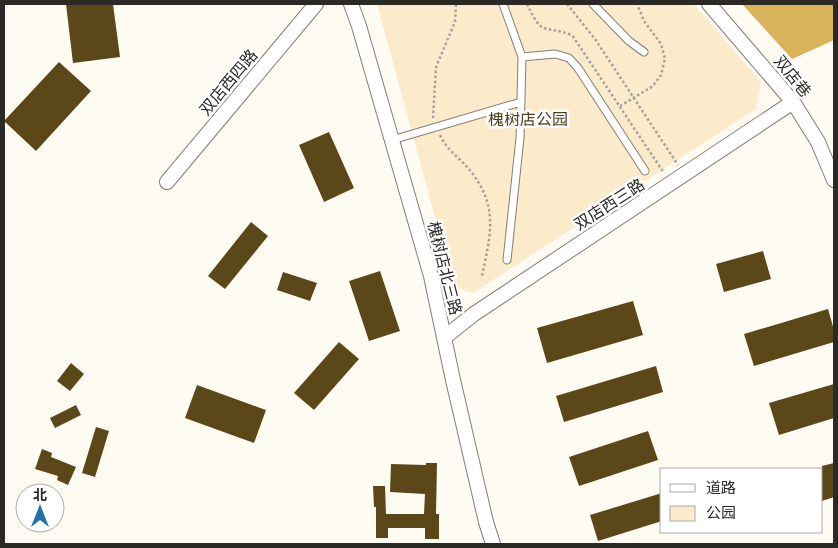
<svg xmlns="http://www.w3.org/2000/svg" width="838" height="548" font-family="'IBM Plex Sans','Noto Sans SC',sans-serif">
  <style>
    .green { fill: #fbebca }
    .forest { fill: #dab25a }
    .building { fill: #5c4718 }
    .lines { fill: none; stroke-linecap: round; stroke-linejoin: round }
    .service-casing { stroke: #837f76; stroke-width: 9 }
    .minor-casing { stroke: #837f76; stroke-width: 16 }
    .path { stroke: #a5a29c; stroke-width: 2.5; stroke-dasharray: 2.5 2.5; stroke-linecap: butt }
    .service { stroke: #fff; stroke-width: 7 }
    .minor { stroke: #fff; stroke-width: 14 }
    .labels { text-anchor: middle; stroke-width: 5; stroke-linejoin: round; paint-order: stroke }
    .street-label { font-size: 16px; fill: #2b2926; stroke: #fff }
    .park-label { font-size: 16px; fill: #4e3d17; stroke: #fff }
  </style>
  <rect width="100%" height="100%" fill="#fefbf3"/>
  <path class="green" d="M377,4H694L761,82L756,109L473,293L454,287Z"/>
  <path class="forest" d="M742,4H834V40L792,59Z"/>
  <path class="building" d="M66,4H113L120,57L73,63Z
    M59,62L91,91L36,151L4,121Z
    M329,132L354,188L324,202L299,145Z
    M251,222L268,236L225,289L208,276Z
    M763,251L771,279L724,292L716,264Z
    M380,271L400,331L369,341L349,281Z
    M283,272L317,283L310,301L277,290Z
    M633,301L643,335L547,363L537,328Z
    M828,309L834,330V342L754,366L744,334Z
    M339,342L359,359L314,410L294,393Z
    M71,363L84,374L70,391L57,381Z
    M656,366L663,392L564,422L556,396Z
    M834,384V418L779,435L769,403Z
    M197,385L266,410L254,443L185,418Z
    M76,405L81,415L55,428L50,418Z
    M96,427L109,431L95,477L82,473Z
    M648,431L658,460L579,486L569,457Z
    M42,449L52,453L51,457L76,467L68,485L57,480L58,476L35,469Z
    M426,463H437L436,514H439V539H425V528H388V538H376V507H374L373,486H385L386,514H424L425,494L390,492L391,464L426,465Z
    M834,463V497L822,501V466Z
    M662,493V521L598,541L590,515Z"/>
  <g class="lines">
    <defs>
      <path id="service" d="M503,4L522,57L520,138L507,260
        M593,4L629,41L644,52
        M522,57L555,54L569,58L578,68L645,171
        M392,140L521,102"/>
      <path id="minor" d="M351,4L359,26L431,276L453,380L486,522L493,544
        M709,4L793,102L818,142L834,180
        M167,182L316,4
        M445,337L474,314L793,102"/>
    </defs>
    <use href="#service" class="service-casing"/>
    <use href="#minor" class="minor-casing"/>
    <path class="path" d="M527,4C543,38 542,24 572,35L664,173
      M567,4L595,39L678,165
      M620,106L653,86L661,75L665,59L661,44L644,21L637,4
      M433,118L436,67L455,22L456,4
      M440,135C447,151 462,159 472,173C499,208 490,237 482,276"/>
    <use href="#service" class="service"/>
    <use href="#minor" class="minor"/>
  </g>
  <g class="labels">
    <g class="street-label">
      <text transform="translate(793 76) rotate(51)" y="6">双店巷</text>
      <text transform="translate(228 82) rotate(-50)" y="6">双店西四路</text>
      <text transform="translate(609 204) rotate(-33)" y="6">双店西三路</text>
      <text transform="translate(445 268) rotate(76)" y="6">槐树店北三路</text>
    </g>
    <g class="park-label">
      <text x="528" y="125">槐树店公园</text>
    </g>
  </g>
  <rect width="838" height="548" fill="none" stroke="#2b2926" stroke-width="10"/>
  <rect x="660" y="468" width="162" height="65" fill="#ffffff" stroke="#aaa9a8"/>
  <rect x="670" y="484" width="25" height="8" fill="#ffffff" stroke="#aaa9a8"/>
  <text x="706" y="493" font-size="15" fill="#2b2926">道路</text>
  <rect x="670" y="506" width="25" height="15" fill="#fbebca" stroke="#aaa9a8"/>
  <text x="706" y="518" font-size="15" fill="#2b2926">公园</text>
  <g transform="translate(40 508)"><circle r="24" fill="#ffffff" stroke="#aaa9a8"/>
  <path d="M0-4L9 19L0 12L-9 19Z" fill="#2670a3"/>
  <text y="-8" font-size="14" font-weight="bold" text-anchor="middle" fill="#2b2926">北</text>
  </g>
</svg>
